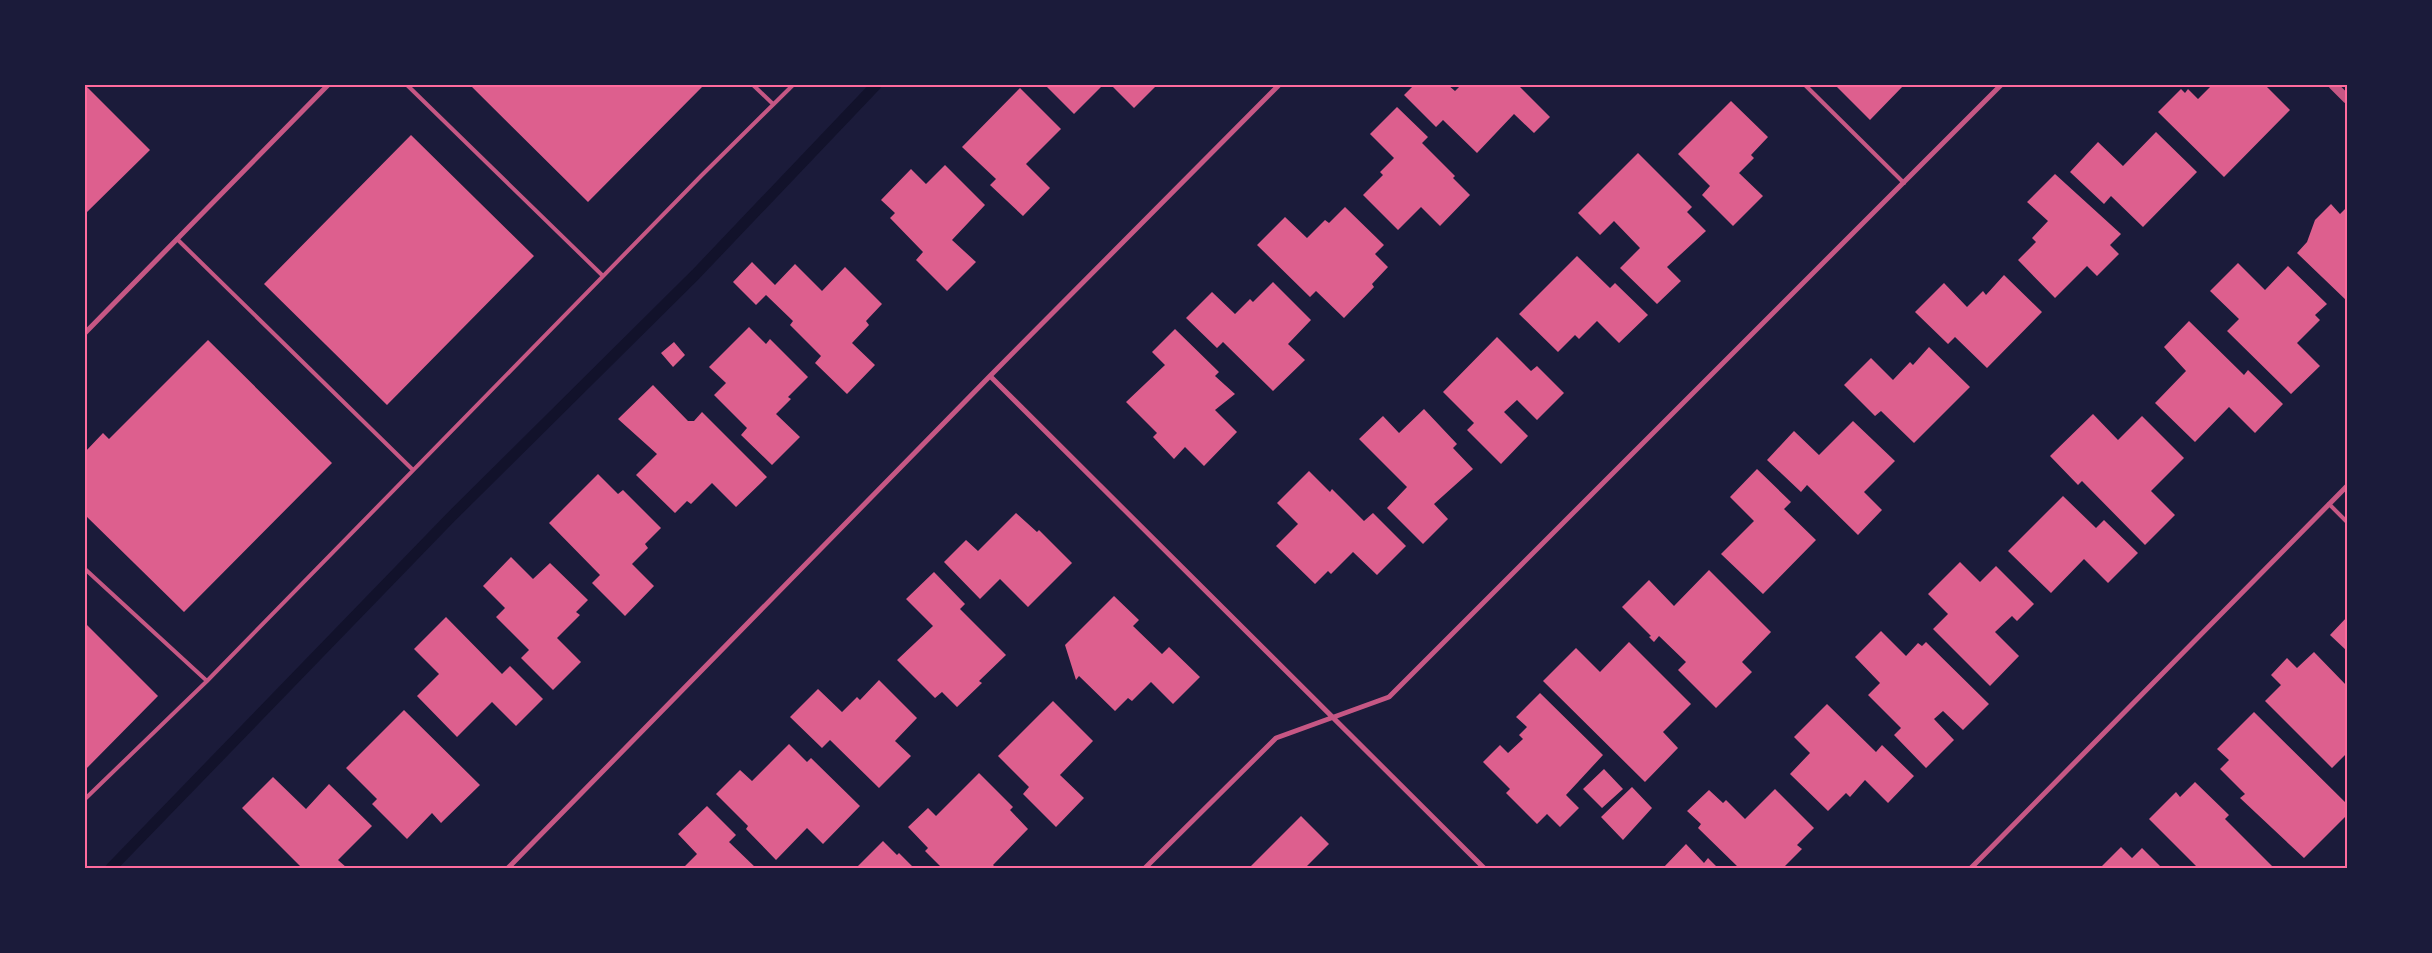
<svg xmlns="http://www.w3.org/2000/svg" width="2432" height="953" font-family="'Public Sans',sans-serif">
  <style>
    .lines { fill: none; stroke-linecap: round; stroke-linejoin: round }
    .stream { stroke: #12122b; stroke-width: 11 }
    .building { fill: #dd5f8e }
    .service { stroke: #c65784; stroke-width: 4 }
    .minor { stroke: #c65784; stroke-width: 5 }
    .tertiary { stroke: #c65784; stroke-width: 9 }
    .neatline { fill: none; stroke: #ff6b9d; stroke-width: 2 }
  </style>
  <rect width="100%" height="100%" fill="#1b1b3a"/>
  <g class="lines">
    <path class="stream" d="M111,868L451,517L696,274L876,85"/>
  </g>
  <path class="building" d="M85,85L150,150L85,214Z
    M470,85H704L588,202Z
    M1045,85H1103L1074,114Z
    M1111,85H1157L1134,108Z
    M1414,85H1448L1455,91L1461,85H1518L1550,117L1534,133L1514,114L1477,153L1443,120L1436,127L1404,95Z
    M1835,85H1904L1870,120Z
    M2212,85H2265L2290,110L2224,177L2158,112L2181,89L2185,93L2188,89L2198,99Z
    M1020,88L1061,129L1026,164L1050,188L1023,216L990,185L996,179L962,147Z
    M1731,101L1768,137L1751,155L1754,158L1739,173L1763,196L1733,226L1702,195L1710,186L1678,154Z
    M1397,107L1428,137L1422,143L1455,176L1453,178L1470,195L1440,226L1421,207L1398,230L1363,195L1383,175L1380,172L1394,158L1370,134Z
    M2156,132L2197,172L2143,227L2111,196L2104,204L2070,172L2098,142L2123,166Z
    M411,135L534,256L387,405L264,284Z
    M1638,153L1692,207L1687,212L1706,231L1667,267L1681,281L1657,304L1620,268L1640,248L1614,221L1600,235L1578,213Z
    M945,165L985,205L952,240L976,262L947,291L916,260L923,252L890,218L895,213L881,200L911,169L926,184Z
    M2055,174L2121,234L2110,245L2119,254L2097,276L2087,266L2055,298L2018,260L2036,242L2032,238L2048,221L2027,202Z
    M2331,204L2340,214L2347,207V301L2297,253L2307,242L2315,220Z
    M1345,207L1384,245L1375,254L1388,267L1372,284L1374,287L1344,318L1316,291L1310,297L1257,245L1285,217L1307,238L1325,220L1329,223Z
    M1577,256L1610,288L1615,283L1648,315L1619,343L1597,321L1579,339L1575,335L1558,352L1519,314Z
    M752,262L775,285L795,264L822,291L845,267L882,304L866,321L869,325L852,343L875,365L847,394L815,363L821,356L790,325L793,321L766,295L756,305L733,282Z
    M2238,263L2265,290L2288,266L2327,304L2315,315L2320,320L2297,343L2320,366L2291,394L2227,331L2239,319L2210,291Z
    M2004,275L2042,312L1987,368L1955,337L1948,344L1915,312L1944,283L1967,307L1983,291L1986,295Z
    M1273,282L1311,320L1288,344L1305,360L1273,391L1223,342L1217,348L1186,318L1212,292L1235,314L1250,299L1253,302Z
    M2189,321L2244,375L2248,370L2283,404L2255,433L2229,407L2195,442L2155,403L2186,371L2164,347Z
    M749,327L766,344L770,339L808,377L788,397L791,399L776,414L800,437L772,465L741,435L747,428L714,395L726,383L709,367Z
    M1175,329L1219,372L1215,376L1235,394L1215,410L1237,432L1204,466L1185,447L1174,459L1153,437L1157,433L1126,402L1165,365L1152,352Z
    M1497,337L1531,371L1537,366L1564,393L1537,420L1517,400L1504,412L1528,436L1501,464L1467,430L1474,423L1443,392Z
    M208,340L332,463L184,612L85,515V452L103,433L109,439Z
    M674,342L685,355L673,367L661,353Z
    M1929,347L1970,387L1914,443L1881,411L1875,416L1844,385L1871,358L1893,380L1910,362L1913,365Z
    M653,385L688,421H694L702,412L767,477L736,507L712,483L691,504L687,501L675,513L636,475L657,454L618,419Z
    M1424,409L1457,444L1453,448L1473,469L1434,504L1448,519L1423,544L1387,508L1407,487L1359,439L1383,416L1399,433Z
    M2093,414L2118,440L2142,416L2184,458L2151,491L2175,515L2145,545L2082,481L2078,485L2050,456Z
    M1853,421L1895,461L1864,492L1882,510L1858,535L1807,485L1801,492L1767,460L1794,431L1819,455Z
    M1757,469L1791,502L1784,509L1816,540L1763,594L1721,554L1754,521L1730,497Z
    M1309,471L1330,492L1332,489L1364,521L1373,513L1406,546L1377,575L1353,552L1331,574L1328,571L1315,584L1276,546L1298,524L1277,503Z
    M598,474L618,494L623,490L661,528L645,544L648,548L632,564L654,586L625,616L592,583L600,575L549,523Z
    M2063,496L2096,528L2104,520L2138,553L2108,583L2084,559L2051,593L2008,551Z
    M1016,513L1037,532L1039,530L1072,563L1028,607L1000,579L980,599L944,562L966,540L978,551Z
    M511,557L533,579L550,563L588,600L576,612L580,615L557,638L581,662L553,690L521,658L529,650L496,617L505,608L483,586Z
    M1960,562L1980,582L1996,566L2034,604L2017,621L2012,616L1995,632L2019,656L1990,686L1933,629L1948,614L1928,594Z
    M1709,570L1771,632L1742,662L1752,672L1716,708L1678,670L1686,662L1659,636L1654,642L1649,637L1651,636L1622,607L1649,580L1674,606Z
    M934,572L965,604L960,609L1006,655L979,681L982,683L957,707L942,692L935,698L897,660L933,626L906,599Z
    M1114,596L1139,620L1133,626L1162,654L1169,647L1200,677L1173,704L1151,682L1132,701L1128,698L1115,711L1079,676L1076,680L1065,645Z
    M446,617L502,674L510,666L543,699L516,726L492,702L457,737L417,696L439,674L414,649Z
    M2347,617V651L2330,635Z
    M85,623L158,696L85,770Z
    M1881,631L1906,656L1918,643L1922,646L1926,642L1989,704L1963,730L1943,711L1934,719L1954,740L1926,768L1894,735L1901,728L1868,695L1880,683L1855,657Z
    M1629,642L1691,704L1663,732L1678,748L1645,782L1543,681L1576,648L1600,672Z
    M2314,652L2347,686V753L2332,768L2265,701L2281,685L2271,675L2287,658L2297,668Z
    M879,680L917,718L895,741L911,756L879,788L830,740L822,748L790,717L818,689L842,712L857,697L860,700Z
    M1540,693L1603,755L1566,795L1579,808L1560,827L1547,814L1537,824L1506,793L1510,789L1483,762L1500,745L1508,753L1523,739L1519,735L1527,727L1516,717Z
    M1053,701L1093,741L1060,775L1084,798L1056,827L1023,794L1029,787L998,756Z
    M1827,704L1876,752L1882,745L1914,776L1888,803L1865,780L1850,797L1846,793L1828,811L1790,774L1810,753L1794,737Z
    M404,710L480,785L441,823L432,813L407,839L372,804L377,799L346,768Z
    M2254,712L2347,804V815L2304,858L2240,798L2245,794L2220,769L2229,760L2217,749Z
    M789,744L807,762L811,758L860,806L823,844L807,828L776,860L746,829L748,826L716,794L740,770L752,781Z
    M1604,769L1623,789L1602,808L1583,789Z
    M979,773L1013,807L1010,810L1028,829L993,865L996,868H942L925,851L928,848L908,827L928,808L936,816Z
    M273,777L306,809L329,784L372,826L338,860L347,868H302L242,808Z
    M2195,782L2229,815L2225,819L2274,868H2198L2149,819L2176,792L2180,797Z
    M1632,787L1652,808L1623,840L1601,817Z
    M1775,789L1814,828L1797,845L1802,849L1785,866L1786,868H1739L1698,828L1701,824L1687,811L1709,790L1723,803L1726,800L1745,819Z
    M707,806L736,835L729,842L756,868H683L697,854L678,834Z
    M1301,816L1329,844L1305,868H1249Z
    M883,841L897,855L899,853L914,868H856Z
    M1686,844L1704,863L1708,858L1718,868H1663Z
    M2121,847L2132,858L2142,848L2162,868H2100Z"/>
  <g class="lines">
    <path class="service" d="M407,85L603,276
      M753,85L773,104
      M1805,85L1904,183
      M177,239L413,470
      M2329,504L2347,522
      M85,569L207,681L701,176L793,85
      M85,799L207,681"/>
    <path class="minor" d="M85,333L328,85
      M990,376L1484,868
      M508,868L990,376L1279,85
      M1145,868L1276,738L1389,697L2001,85
      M1971,868L2347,486"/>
    <path class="tertiary" d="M2333,85L2347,99"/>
  </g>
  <rect width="2432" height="953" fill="none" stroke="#1b1b3a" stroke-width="172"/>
  <rect x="86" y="86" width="2260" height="781" class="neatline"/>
</svg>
